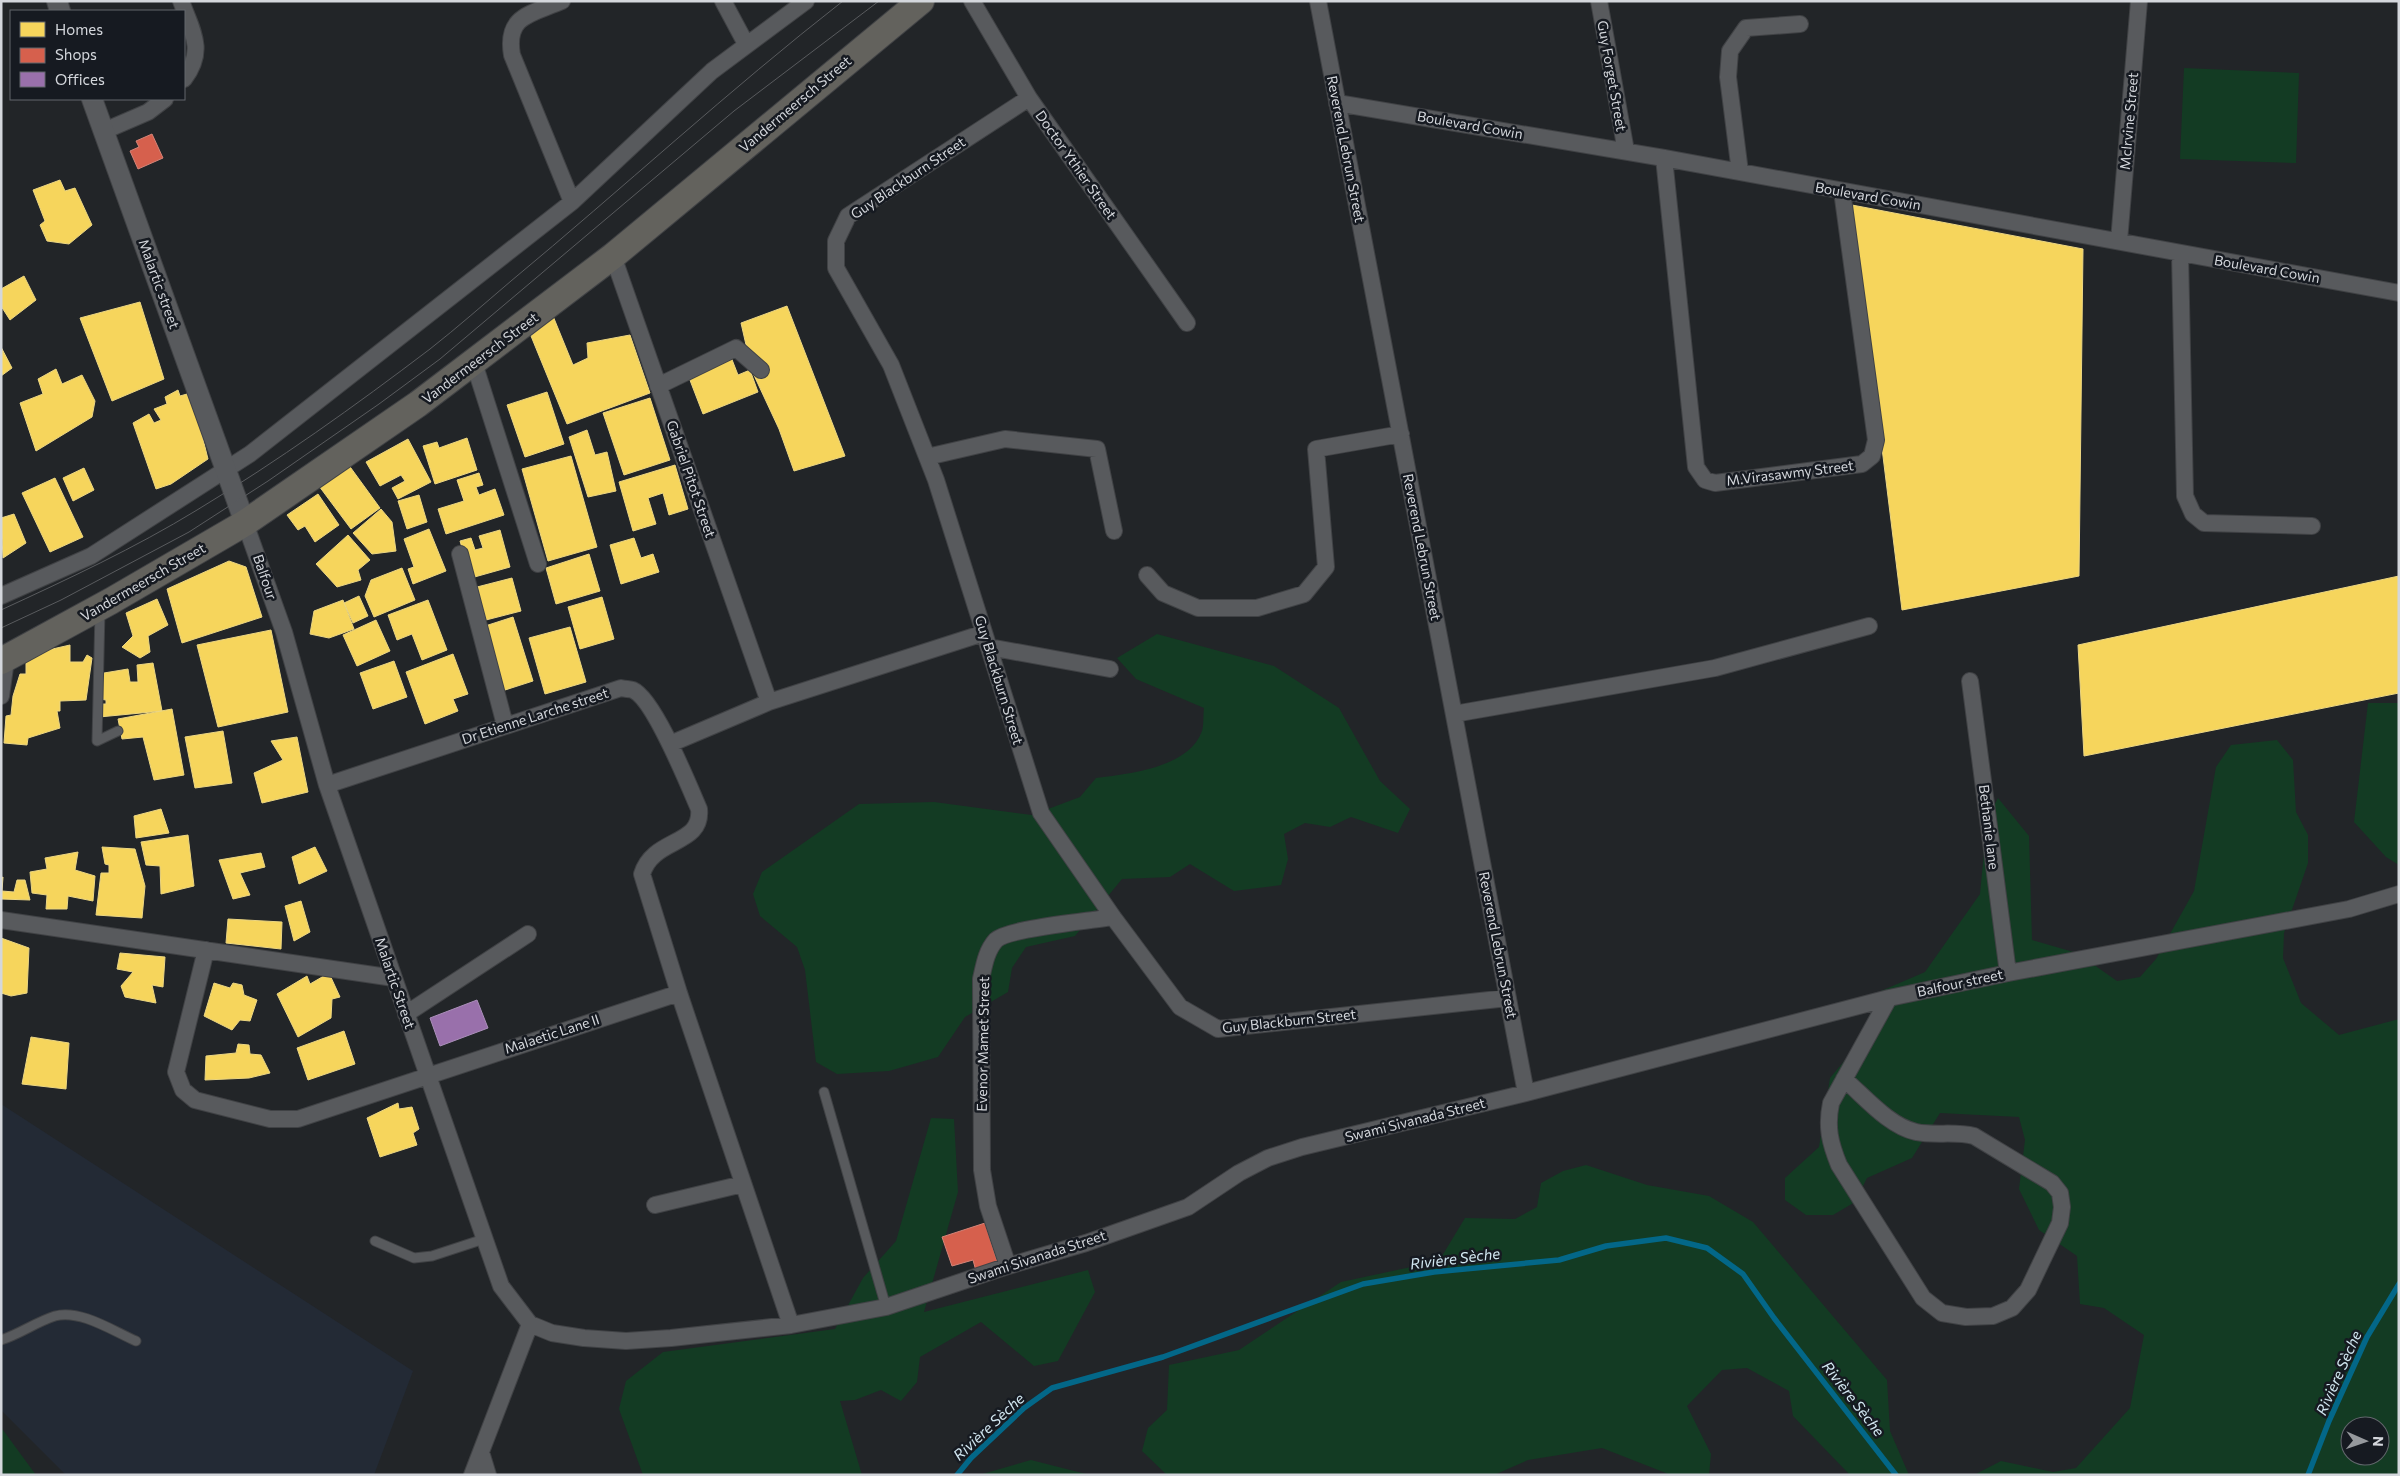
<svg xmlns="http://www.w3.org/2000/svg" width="2400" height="1476" font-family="Commissioner,sans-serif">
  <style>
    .built { fill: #232a35 }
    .green { fill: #133b23; fill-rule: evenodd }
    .homes { fill: #f6d55c; stroke: #ecd682 }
    .shops { fill: #d6604d; stroke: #d58478 }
    .offices { fill: #9970ab; stroke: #ab8fba }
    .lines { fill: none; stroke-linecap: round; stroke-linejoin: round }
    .stream { stroke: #036788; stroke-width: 5.5 }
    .service-casing { stroke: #404245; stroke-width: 11 }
    .minor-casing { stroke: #404245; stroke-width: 18 }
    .tertiary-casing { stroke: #404245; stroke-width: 22 }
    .primary-casing { stroke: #404245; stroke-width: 28 }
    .service { stroke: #585a5d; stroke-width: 9 }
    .minor { stroke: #585a5d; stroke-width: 16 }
    .tertiary { stroke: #585a5d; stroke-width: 20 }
    .primary { stroke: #63625d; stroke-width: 26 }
    .tram { stroke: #595b5e; stroke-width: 1 }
    .labels { text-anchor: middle; stroke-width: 5; stroke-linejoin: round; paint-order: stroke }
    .street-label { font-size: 14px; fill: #d4d7dc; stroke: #161a21 }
    .water-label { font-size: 15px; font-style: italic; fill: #d2e7f1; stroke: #161a21 }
  </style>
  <rect width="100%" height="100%" fill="#222528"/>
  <path class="built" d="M1,1104L413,1371L374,1475H66L1,1410Z"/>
  <path class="green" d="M2184,68L2299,73L2296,163L2180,159Z
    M1157,634L1274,666L1339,708L1380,781L1410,809L1398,833L1351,817L1330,827L1305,823L1284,834L1288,859L1281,885L1234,891L1190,864L1170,877L1122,879L1075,936L1026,947L1012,968L1008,992L965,1017L938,1057L889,1071L837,1074L816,1062L805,970L797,947L760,916L753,894L762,872L859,804L934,802L1032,815L1080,797L1096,778C1128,774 1189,768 1202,731C1204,725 1203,715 1204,708L1136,679L1117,658Z
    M2368,703H2399V865L2386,857L2354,822Z
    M2277,740L2293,760L2296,812L2308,835V863L2284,933L2283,958L2301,1003L2339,1035L2399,1019V1475H1974L2001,1461L2053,1472L2076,1468L2130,1408L2144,1335L2104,1308L2080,1304L2077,1256L2039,1230L2019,1189L2025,1140L2019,1117L1940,1113L1912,1158L1867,1178L1855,1202L1833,1215H1806L1785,1200V1178L1819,1147L1830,1078L1865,1036L1881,991L1925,972L1980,894L1987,820L1998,798L2029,836L2032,940L2077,953L2117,981L2140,977L2156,959L2194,891L2216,767L2231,745ZM2350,1426H2380V1456H2350Z
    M931,1118L954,1119L958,1192L924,1312L1088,1270L1095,1292L1058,1361L1034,1366L981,1322L920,1357L917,1382L901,1401L881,1390L855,1400L840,1401L862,1475H643L619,1409L626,1381L663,1352L835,1329L863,1278L896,1241Z
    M1586,1165L1647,1185L1709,1196L1753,1222L1887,1380L1890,1431L1909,1475H1850L1793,1416L1789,1391L1747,1368L1722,1370L1687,1406L1711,1454L1709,1475H1671L1602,1448L1528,1460L1494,1475H1167L1142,1451L1148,1428L1167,1410L1169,1365L1239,1350L1341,1282L1439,1261L1465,1218L1515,1219L1537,1207L1541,1183L1563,1171Z
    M1,1427L3,1430L36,1475H1Z
    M1031,1460L1090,1475H979Z"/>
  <path class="homes" d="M60,180L65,191L75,188L92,225L69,244L47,241L40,225L45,221L33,190Z
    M1852,205L2083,249L2079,576L1902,610Z
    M24,276L36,300L10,320L1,306V289Z
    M140,302L164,379L112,401L80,318Z
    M787,306L845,456L794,471L779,429L752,371L741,323Z
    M553,316L573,365L588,358L587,343L630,335L650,393L567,424L531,336Z
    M1,347L12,368L1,376Z
    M731,357L738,375L750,370L758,392L703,414L688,375Z
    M56,369L62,384L82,375L95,401L92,417L36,451L20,403L43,394L38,379Z
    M178,390L180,396L187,394L199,423L208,459L171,484L156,489L133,423L149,414L154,423L161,420L154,409L167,404L165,397Z
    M547,392L564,444L525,457L507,405Z
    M650,398L670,460L624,475L603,413Z
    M587,430L595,455L607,452L616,491L588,497L569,437Z
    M467,438L477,470L435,484L423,446L437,442L439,448Z
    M408,439L431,482L398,499L392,488L405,481L401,475L380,486L366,462Z
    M571,456L597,547L548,561L522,469Z
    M348,464L380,508L351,529L319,486Z
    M675,465L688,509L669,515L663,493L648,498L656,524L633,531L619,482Z
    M84,468L94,490L73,501L63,478Z
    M479,473L483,485L476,487L479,495L495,489L504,515L446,534L438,509L464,501L457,480Z
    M55,478L83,537L50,552L22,493Z
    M318,494L339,525L315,542L305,526L298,530L287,515Z
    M419,495L427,522L407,529L398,501Z
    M381,509L392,522L396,551L372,554L353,533Z
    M14,514L26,543L3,558L1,518Z
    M429,529L446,571L413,584L408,569L414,567L404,539Z
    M500,530L510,567L471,578L460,541L471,538L475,550L483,548L479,536Z
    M348,535L370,560L358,570L361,580L337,587L316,564Z
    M634,538L641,558L653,554L659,572L621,584L610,545Z
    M589,554L600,591L556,604L546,568Z
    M229,561L246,567L262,617L182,643L167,589Z
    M402,568L415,600L374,617L365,596L371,580Z
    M2399,576V693L2084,756L2078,645Z
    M512,578L521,611L486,620L477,587Z
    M359,596L368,616L353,623L344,603Z
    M602,597L614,639L580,649L568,607Z
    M157,599L168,625L148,636L150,652L140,658L122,647L133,636L126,613Z
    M343,600L354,629L329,638L310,634L314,611Z
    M428,600L447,650L422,660L412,634L397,640L388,615Z
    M513,617L533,681L502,691L482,627Z
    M376,620L390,651L357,666L343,635Z
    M570,627L586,682L545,694L529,638Z
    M271,630L288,712L218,727L197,645Z
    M70,645V662H83L87,655L92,658L86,700L60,701V711H57L60,728L28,738L27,745L4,743L6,716L11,715L13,696L20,674H26V655Z
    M453,654L468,694L453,699L458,711L425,724L406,672Z
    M394,661L407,697L373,709L360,673Z
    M153,663L162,711L99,717L97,704H106V700L99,699L98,674L128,669L130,682H138L137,665Z
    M172,709L184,775L154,780L143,737L122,739L118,719Z
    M223,731L232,783L195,788L185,737Z
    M297,737L308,792L262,803L254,773L283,760L271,741Z
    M161,809L169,833L136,838L134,816Z
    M188,835L194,886L161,894L160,866L146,865L141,842Z
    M102,847L135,849L145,886L142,918L96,915L101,873H109V865L105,864Z
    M315,847L327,871L299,884L292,857Z
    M78,852L75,870L95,876L93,901L68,896L67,909H46L47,895L32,893L30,872L47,869L45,858Z
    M261,853L265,867L240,873L250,895L233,899L219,860Z
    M3,877L2,891L14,892L17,880H25L30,900L1,899V878Z
    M301,901L310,932L294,941L285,906Z
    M228,919L282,922L281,949L226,943Z
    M1,938L29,948L27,993L11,996L1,993Z
    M120,953L165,957L163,987L152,985L156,1003L125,997L121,986L133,972L117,969Z
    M329,973L340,997L332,999L331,1018L298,1037L277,994L307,976L310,984Z
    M214,983L230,988L233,983L242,985L244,995L257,1000L250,1021L240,1020L232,1030L204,1016Z
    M344,1031L355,1064L308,1080L297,1048Z
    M31,1037L69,1043L66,1089L22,1084Z
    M238,1044L249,1045L250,1054L261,1055L270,1073L249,1078L205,1080L206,1056L236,1053Z
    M398,1103L399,1109L412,1107L419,1129L413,1133L417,1145L380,1157L367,1118Z"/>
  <path class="shops" d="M152,134L163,158L138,169L130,151L139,147L136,141Z
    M985,1223L998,1264L976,1271L973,1260L952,1266L942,1237Z"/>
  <path class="offices" d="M477,1000L488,1028L440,1046L430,1018Z"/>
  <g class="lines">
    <path class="stream" d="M957,1475L971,1458L1024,1408L1052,1388L1163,1357L1363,1284L1434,1272L1559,1260L1606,1246L1666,1238L1707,1248L1743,1274L1774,1318L1896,1475
      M2308,1475L2329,1421L2367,1337L2399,1284"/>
    <defs>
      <path id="service" d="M100,610L97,741L118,731
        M824,1092L886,1307
        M375,1241L414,1258L432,1256L484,1239
        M1,1340C20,1334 36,1322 55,1316C80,1309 113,1331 136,1341"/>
      <path id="minor" d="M181,1C192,31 206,50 184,79
        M562,1C532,14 505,15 512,55L572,202
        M723,1L746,44
        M972,1L1029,98L1187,323
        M1318,1L1526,1093
        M1599,1L1626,151
        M1029,98L848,216L836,241V268L891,365L936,480L1041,813L1113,917L1180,1007L1218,1029L1508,998
        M1337,103L1664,158L2399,293
        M104,131L148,112L165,99
        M1664,158L1696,467L1705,480L1715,483L1862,464L1872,456L1876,440L1842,191
        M1740,172L1728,77L1730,51L1746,28L1800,24
        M2119,241L2139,1
        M2180,253L2185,496L2193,514L2204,523L2312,526
        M613,256L769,702
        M474,363L538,564
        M658,386L736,348L761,370
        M927,457L1005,439L1097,449L1114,531
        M245,523L284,632L327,785L501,1286L530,1324L552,1333L584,1338L626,1341L671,1338L791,1325L886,1307L1008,1266L1086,1243L1188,1207L1239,1173L1268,1158L1302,1147L1526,1093L1889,998L2008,973L2349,909L2399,894
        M460,554L505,725
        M1147,575L1163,593L1198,608H1257L1304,594L1326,567L1316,449L1401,434
        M1,596L91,556L250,454L572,202L712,71L806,1
        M989,647L1110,669
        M1970,681L2008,973
        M1,696L6,660
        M1454,714L1715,668L1869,626
        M670,744L769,702L984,633
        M327,785L621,688C624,689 630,689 633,690C654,699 689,786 699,809C703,846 653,837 642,874L679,993L791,1325
        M1,920L394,978
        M206,950L176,1072L183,1090L195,1100L270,1119H298L679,993
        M406,1014L528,934
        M1844,1079C1865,1097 1889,1126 1916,1132C1935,1136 1955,1131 1974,1136L2052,1183L2060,1193L2062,1207L2060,1223L2028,1290L2012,1308L1993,1316L1966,1317L1942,1313L1923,1298L1839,1165C1830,1143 1826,1127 1831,1103L1889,998
        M655,1205L743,1184
        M1008,1266L988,1206L982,1170L981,979C984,966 986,951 996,940C1009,928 1091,921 1113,917
        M481,1452L488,1475
        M472,1475L530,1324"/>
      <path id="tertiary" d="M57,1L60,11
        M92,99L245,523"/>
      <path id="primary" d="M1,661L111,601L245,523L418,404L613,256L921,1"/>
    </defs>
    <use href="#service" class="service-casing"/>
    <use href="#minor" class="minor-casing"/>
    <use href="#tertiary" class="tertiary-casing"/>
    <use href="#primary" class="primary-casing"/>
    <use href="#service" class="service"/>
    <use href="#minor" class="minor"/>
    <use href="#tertiary" class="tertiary"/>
    <use href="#primary" class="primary"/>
    <path class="tram" d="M1,610C68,579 135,548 197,510C278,461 355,406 430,349C458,327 484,304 511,281C622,189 729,90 843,1
      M1,628L61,600L189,532L268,481L379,404L440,359L734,111L879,1"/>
  </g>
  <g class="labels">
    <g class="street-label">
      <text transform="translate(1612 76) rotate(80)" y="5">Guy Forget Street</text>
      <text transform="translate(795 104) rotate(-40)" y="5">Vandermeersch Street</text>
      <text transform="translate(2129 121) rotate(-85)" y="5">Mclrvine Street</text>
      <text transform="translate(1470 125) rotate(10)" y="5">Boulevard Cowin</text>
      <text transform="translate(1346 149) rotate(79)" y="5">Reverend Lebrun Street</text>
      <text transform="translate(1076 165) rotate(55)" y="5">Doctor Ythier Street</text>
      <text transform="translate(908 178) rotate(-34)" y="5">Guy Blackburn Street</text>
      <text transform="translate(1868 196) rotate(10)" y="5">Boulevard Cowin</text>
      <text transform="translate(2267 269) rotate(10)" y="5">Boulevard Cowin</text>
      <text transform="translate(159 284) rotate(70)" y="5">Malartic street</text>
      <text transform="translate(480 358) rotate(-37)" y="5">Vandermeersch Street</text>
      <text transform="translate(1790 473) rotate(-7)" y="5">M.Virasawmy Street</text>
      <text transform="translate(691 479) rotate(71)" y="5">Gabriel Pitot Street</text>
      <text transform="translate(1422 547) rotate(79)" y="5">Reverend Lebrun Street</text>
      <text transform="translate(265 577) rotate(71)" y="5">Balfour</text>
      <text transform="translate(143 582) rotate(-30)" y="5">Vandermeersch Street</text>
      <text transform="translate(999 680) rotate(73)" y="5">Guy Blackburn Street</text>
      <text transform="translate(535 716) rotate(-18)" y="5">Dr Etienne Larche street</text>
      <text transform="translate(1989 827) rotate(83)" y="5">Bethanie lane</text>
      <text transform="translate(1498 945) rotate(79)" y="5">Reverend Lebrun Street</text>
      <text transform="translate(395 983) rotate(71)" y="5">Malartic Street</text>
      <text transform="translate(1960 983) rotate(-12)" y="5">Balfour street</text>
      <text transform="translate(1289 1021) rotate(-6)" y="5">Guy Blackburn Street</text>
      <text transform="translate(552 1034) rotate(-18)" y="5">Malaetic Lane II</text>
      <text transform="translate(983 1044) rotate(-89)" y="5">Evenor Mamet Street</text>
      <text transform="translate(1415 1120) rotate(-14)" y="5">Swami Sivanada Street</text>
      <text transform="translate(1037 1257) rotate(-18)" y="5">Swami Sivanada Street</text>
    </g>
    <g class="water-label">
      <text transform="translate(1455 1259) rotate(-7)" y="5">Rivière Sèche</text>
      <text transform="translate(2339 1373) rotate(-66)" y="5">Rivière Sèche</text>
      <text transform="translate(1853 1399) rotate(52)" y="5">Rivière Sèche</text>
      <text transform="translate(989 1427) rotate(-43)" y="5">Rivière Sèche</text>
    </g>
  </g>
  <rect width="2400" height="1476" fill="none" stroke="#d4d7dc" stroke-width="5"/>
  <rect x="10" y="10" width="175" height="90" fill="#161a21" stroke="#62666c"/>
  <rect x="20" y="22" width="25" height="15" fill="#f6d55c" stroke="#62666c"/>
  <text x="55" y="35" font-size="15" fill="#d4d7dc">Homes</text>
  <rect x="20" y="48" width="25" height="15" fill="#d6604d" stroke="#62666c"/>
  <text x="55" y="60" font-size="15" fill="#d4d7dc">Shops</text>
  <rect x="20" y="72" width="25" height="15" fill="#9970ab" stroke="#62666c"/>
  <text x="55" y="85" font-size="15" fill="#d4d7dc">Offices</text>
  <g transform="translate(2365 1441) rotate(92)"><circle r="24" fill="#161a21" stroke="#62666c"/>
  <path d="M0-4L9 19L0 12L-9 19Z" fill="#96999d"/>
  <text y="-8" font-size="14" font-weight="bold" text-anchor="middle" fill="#d4d7dc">N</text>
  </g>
</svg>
